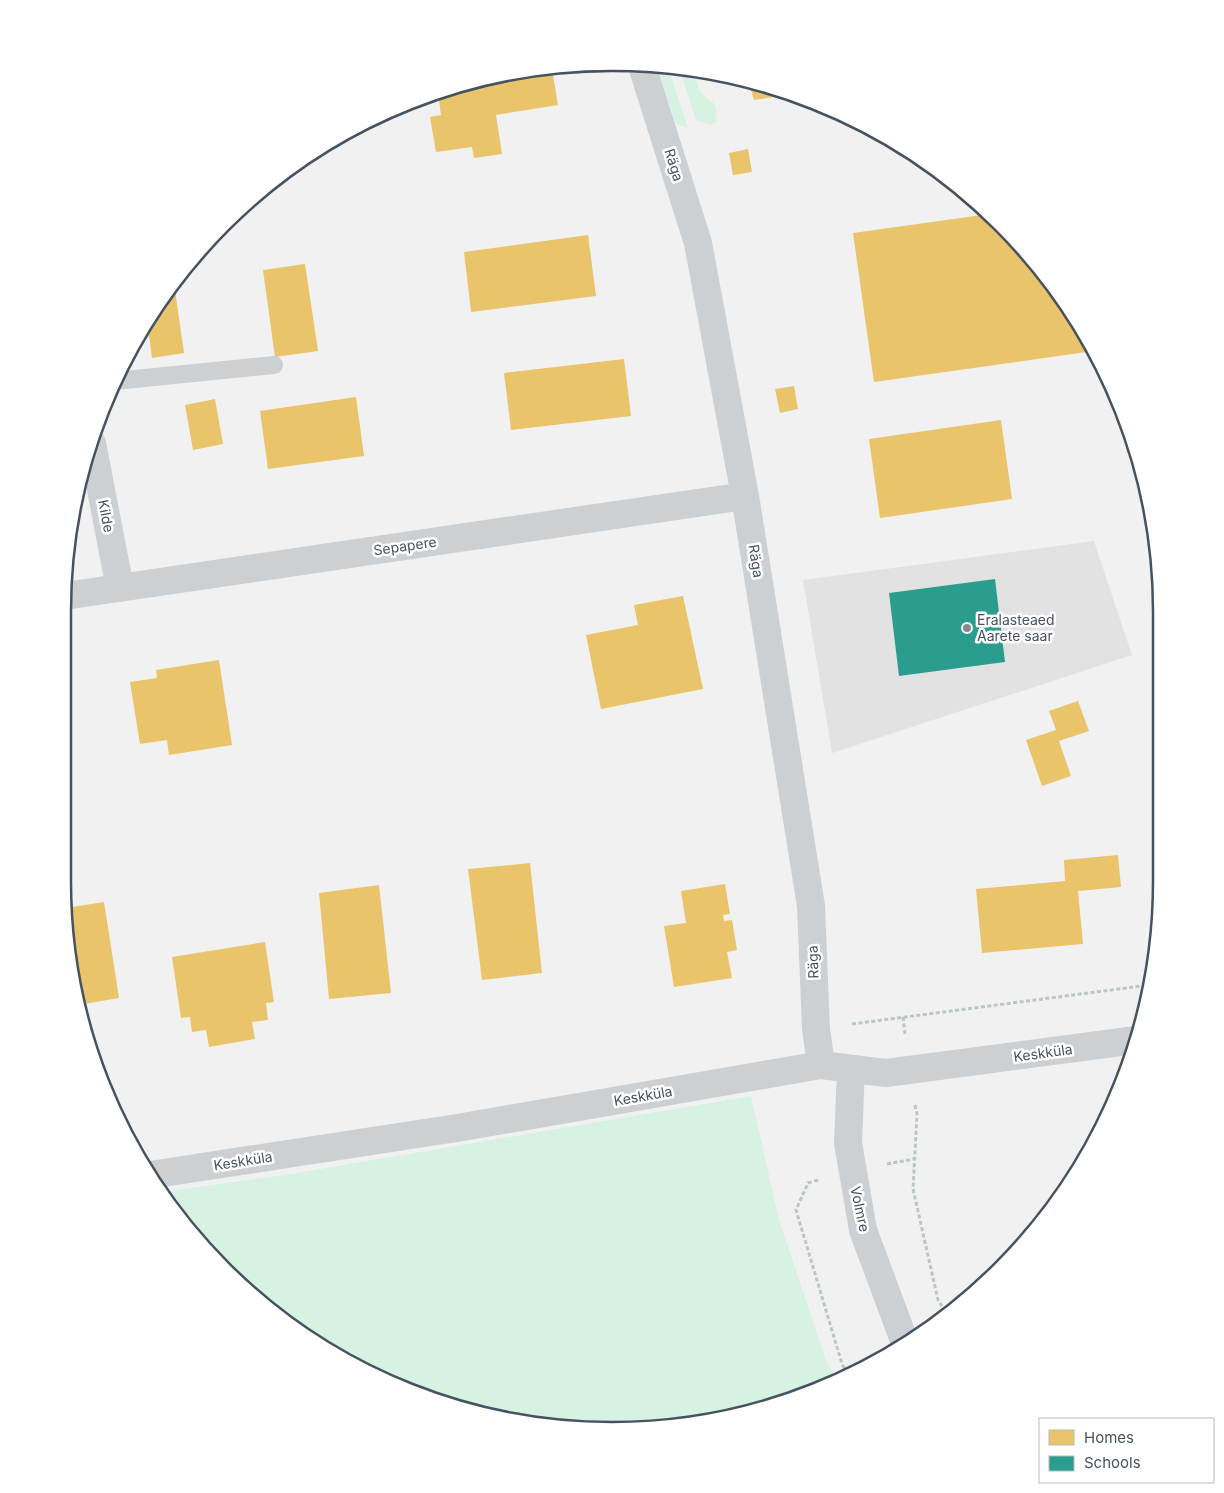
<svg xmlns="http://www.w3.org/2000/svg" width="1224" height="1493" font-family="Inter,sans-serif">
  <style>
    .education { fill: #e3e2e3 }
    .green { fill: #d5f2e2 }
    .homes { fill: #e9c46a }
    .schools { fill: #2a9d8f }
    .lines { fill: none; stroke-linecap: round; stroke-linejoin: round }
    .path { stroke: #bac6c3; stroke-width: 3; stroke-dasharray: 4 2.5; stroke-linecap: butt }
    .service { stroke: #cdd0d2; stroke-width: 18 }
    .minor { stroke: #cdd0d2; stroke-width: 28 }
    .poi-dot { fill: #838a92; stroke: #fff; stroke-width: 2 }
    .labels { text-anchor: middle; stroke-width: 5; stroke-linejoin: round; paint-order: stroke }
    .street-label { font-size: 14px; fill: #47525f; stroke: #fff }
    .poi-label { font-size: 14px; fill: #47525f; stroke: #fff; text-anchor: start }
    .rim { fill: none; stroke: #47525f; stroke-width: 2.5 }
  </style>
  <rect width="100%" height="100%" fill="#f2f1f1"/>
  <path class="education" d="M1094,541L1132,655L832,753L803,580Z"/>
  <path class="green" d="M657,66L668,67L688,128L676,124Z
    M679,67L693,69C695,76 696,83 699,89C708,106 718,94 716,122L710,125L696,120Z
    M751,1096L779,1220L826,1360L837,1380L719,1420L576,1429L436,1401L307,1338L199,1244L162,1192L285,1175Z"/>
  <path class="homes" d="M552,69L558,105L496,115L502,154L474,158L472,147L436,152L430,117L441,115L438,93L463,84Z
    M749,82L789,92L793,94L754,100Z
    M748,149L752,172L733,175L729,153Z
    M989,214L1048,278L1094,351L874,382L853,233Z
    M232,216L233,224L222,225L223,224Z
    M588,235L596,296L471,312L464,252Z
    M305,264L318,351L275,357L263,270Z
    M174,283L184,353L152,358L147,321L155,307Z
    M624,359L631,416L511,430L504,373Z
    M794,386L798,409L780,413L775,389Z
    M356,397L364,456L268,469L260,411Z
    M215,399L223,444L193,450L185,405Z
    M1121,415H1122L1136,452L1127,453Z
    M1001,420L1012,499L880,518L869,439Z
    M683,596L703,689L601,709L586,635L638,625L634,605Z
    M219,660L232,745L169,755L167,740L140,744L130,682L157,678L156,670Z
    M63,696L70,732L63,733Z
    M1078,701L1089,731L1059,741L1071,776L1042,786L1026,740L1056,730L1049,711Z
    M1118,855L1121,887L1078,891L1083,944L982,953L976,889L1065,881L1064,860Z
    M530,863L542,973L482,980L468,869Z
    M725,884L730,914L723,915L724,921L732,920L737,950L727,952L732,978L674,987L664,926L686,923L681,891Z
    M379,885L391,993L329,999L319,893Z
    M104,902L119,998L84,1004L81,984H76L66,908Z
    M265,942L274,1002L266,1003L268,1020L252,1022L255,1039L209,1047L206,1030L192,1032L190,1017L181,1018L172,957Z"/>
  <path class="schools" d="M995,579L1005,662L899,676L889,593Z"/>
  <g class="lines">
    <path class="path" d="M903,1017L905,1034
      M852,1024L1149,985
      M915,1105L917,1114L913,1189L938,1300L948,1315
      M887,1164L914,1159
      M818,1180L808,1183L796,1210L842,1364L849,1376"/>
    <path class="service" d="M115,381L274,365"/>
    <path class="minor" d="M642,66L698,243L745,496L811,906L816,1029L821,1065
      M92,443L120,588
      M64,596L745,496
      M851,1069L848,1143L863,1230L905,1343
      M150,1175L457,1128L821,1065L886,1073L1136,1040"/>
  </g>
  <circle class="poi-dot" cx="967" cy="628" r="5"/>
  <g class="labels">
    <g class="street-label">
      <text transform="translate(674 165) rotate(73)" y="5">Räga</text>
      <text transform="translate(106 516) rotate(79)" y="5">Kilde</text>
      <text transform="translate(405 546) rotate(-8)" y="5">Sepapere</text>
      <text transform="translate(756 561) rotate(81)" y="5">Räga</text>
      <text transform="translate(813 962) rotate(-92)" y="5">Räga</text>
      <text transform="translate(1043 1053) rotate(-8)" y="5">Keskküla</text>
      <text transform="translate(643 1096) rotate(-10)" y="5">Keskküla</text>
      <text transform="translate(243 1161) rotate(-9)" y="5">Keskküla</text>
      <text transform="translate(860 1209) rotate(78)" y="5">Volmre</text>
    </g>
    <g class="poi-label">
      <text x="977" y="625">Eralasteaed<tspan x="977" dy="16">Aarete saar</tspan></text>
    </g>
  </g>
  <path d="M0 0H1224V1493H0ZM612 71H612A541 541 0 0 1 1153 612V881A541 541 0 0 1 612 1422H612A541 541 0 0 1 71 881V612A541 541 0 0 1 612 71Z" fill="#fff" fill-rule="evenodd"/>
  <path class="rim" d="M612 71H612A541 541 0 0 1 1153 612V881A541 541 0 0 1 612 1422H612A541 541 0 0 1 71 881V612A541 541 0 0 1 612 71Z"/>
  <rect x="1039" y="1418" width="175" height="65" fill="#ffffff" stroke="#b5babf"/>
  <rect x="1049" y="1430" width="25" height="15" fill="#e9c46a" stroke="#b5babf"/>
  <text x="1084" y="1443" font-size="15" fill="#47525f">Homes</text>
  <rect x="1049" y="1456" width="25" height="15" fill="#2a9d8f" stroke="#b5babf"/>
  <text x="1084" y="1468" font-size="15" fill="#47525f">Schools</text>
</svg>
